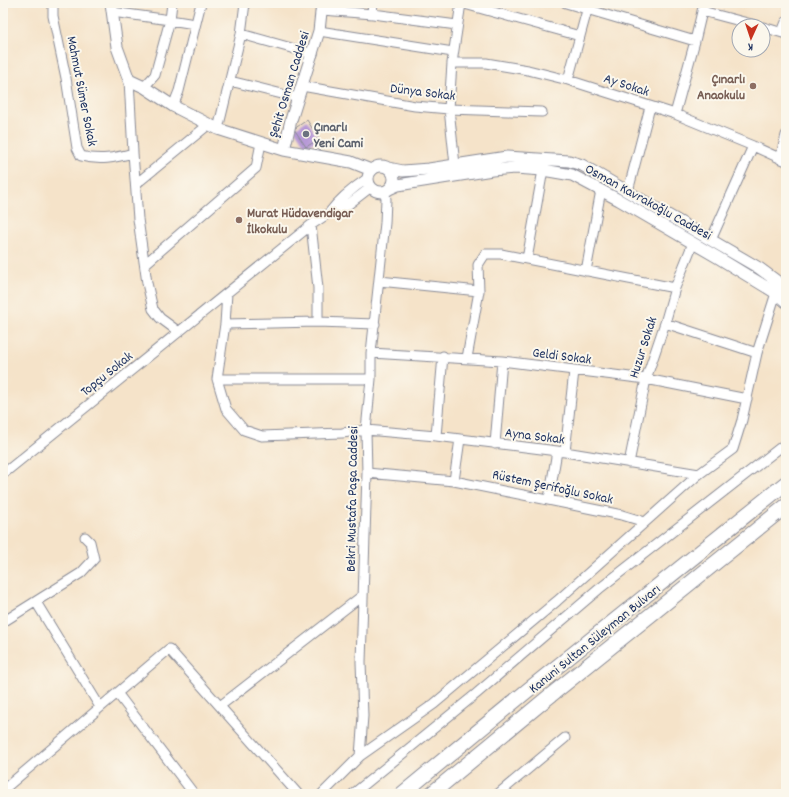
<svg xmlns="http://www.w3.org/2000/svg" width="789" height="797" font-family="Dekko,sans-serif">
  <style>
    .building { fill: #b79ad7 }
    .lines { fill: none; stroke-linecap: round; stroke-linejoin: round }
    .minor-casing { stroke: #888994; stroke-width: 11 }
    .tertiary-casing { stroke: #888994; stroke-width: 13 }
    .trunk-casing { stroke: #888994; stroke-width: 16 }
    .minor { stroke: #fff; stroke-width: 9 }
    .tertiary { stroke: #fff; stroke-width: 11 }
    .trunk { stroke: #fff; stroke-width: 14 }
    .education-dot { fill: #8d6e63; stroke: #fbf7ec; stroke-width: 1.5 }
    .worship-dot { fill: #6b7280; stroke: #fbf7ec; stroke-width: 1.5 }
    .labels { text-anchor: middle; stroke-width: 4; stroke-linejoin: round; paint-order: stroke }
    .education-label { font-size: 14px; font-weight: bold; fill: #785e54; stroke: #fbf7ec; text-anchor: end }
    .street-label { font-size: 14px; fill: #1b2f5e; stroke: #fbf7ec }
    .worship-label { font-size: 14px; font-weight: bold; fill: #5b616d; stroke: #fbf7ec; text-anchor: start }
  </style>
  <rect width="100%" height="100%" fill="#fbf7ec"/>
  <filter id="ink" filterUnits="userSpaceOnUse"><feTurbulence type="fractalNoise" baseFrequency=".025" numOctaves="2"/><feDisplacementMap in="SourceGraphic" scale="8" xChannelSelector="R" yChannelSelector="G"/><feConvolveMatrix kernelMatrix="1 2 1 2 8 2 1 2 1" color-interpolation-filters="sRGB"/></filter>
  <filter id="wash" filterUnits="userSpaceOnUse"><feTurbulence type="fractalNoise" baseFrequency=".012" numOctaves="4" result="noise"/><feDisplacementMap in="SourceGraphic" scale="16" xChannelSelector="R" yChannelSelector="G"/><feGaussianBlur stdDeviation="0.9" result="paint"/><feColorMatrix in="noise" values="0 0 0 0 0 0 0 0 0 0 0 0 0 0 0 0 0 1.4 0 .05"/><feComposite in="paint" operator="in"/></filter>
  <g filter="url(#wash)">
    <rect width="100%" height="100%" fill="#f5e3c9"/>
    <g id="blocks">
      <path class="building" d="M307,120L319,139L306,147L294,129Z"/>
    </g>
  </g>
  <g filter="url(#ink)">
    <use href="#blocks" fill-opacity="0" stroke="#888994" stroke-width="1"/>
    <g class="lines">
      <defs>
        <path id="minor" d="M53,3V16L66,78L77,148L81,156C99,161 115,158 133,153L129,80
          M372,3L373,14
          M461,3L580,36
          M566,3L695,41
          M322,10L373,14L457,25
          M702,11L759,26
          M112,12L170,20L195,24
          M763,27L786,34
          M319,31L453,52
          M782,32L786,22
          M241,34L313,54
          M452,63H486L528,70L568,80L675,114L753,146L786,161
          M568,80L589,3
          M230,81L298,98
          M302,86L415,106L449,109L542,112
          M144,87L155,75L170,20L172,3
          M173,106L179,91L201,3
          M675,114L695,41L704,3
          M218,129L241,34L245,3
          M133,153L138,219L147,283L153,309L160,318L179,332
          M780,159L786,135
          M455,165L449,109L452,63L461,3
          M136,184L208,125
          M628,191L650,107
          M329,213C340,198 353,188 368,178
          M311,225L318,288V322
          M711,240L753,146
          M527,259L543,170
          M145,264L256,168L261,143
          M586,271L601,190
          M379,281L479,291
          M227,293L225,324L217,379L226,409L244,430L262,436L342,433L366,430L436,436L565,452L699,474
          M665,323L757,353
          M225,324L318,322L375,324
          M371,353L502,361L646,379L747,399
          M467,358L479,291L478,265L485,254H501L675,288
          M217,379H371
          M436,436L443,356
          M495,444L502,361
          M565,452L574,371
          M629,463L646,379L665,323L675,288L693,243
          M367,473L454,481L622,515L645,522
          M3,474L311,225L329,213L345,207L371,187
          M454,481L460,439
          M549,499L557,451
          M36,602L100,707
          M3,622L81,573L94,559L90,542L85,537
          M117,693L194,794
          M220,706L363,595
          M360,756L434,704L557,601L699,474L733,449L742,420L757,353L776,293
          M3,790L169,649L298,794
          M322,794L360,756L363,716L361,662L367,473L366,430L371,379V353L385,223L386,199L384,191
          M353,794L476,694L599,589L786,443
          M498,794L565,738"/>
        <path id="tertiary" d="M111,3L117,47L129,80L144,87L173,106L218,129L284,150L351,162L371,170
          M284,150L291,120L319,31L322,3
          M368 179a13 13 0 1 1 26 0a13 13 0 1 1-26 0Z
          M388,168L403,171L429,169L507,157L569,161L582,165L606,179L759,268L786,288
          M389,189L398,185L492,170L515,168L543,170L572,175L619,200L717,257L776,293L786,302"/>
        <path id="trunk" d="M402,794L528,690L786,483
          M431,794L546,699L786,506"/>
      </defs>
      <use href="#minor" class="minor-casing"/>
      <use href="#tertiary" class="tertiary-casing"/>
      <use href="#trunk" class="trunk-casing"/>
      <use href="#minor" class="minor"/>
      <use href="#tertiary" class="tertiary"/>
      <use href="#trunk" class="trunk"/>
    </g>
  </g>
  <g class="education-dot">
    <circle cx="753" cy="86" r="4"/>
    <circle cx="239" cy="220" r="4"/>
  </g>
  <circle class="worship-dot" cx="306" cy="134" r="4"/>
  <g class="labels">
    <g class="education-label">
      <text x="745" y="83">Çınarlı<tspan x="745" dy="16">Anaokulu</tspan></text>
      <text x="247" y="217" text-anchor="start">Murat Hüdavendigar<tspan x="247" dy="16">İlkokulu</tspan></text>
    </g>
    <g class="street-label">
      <text transform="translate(288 84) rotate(-73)" y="5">Şehit Osman Caddesi</text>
      <text transform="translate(627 84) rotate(18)" y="5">Ay Sokak</text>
      <text transform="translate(83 91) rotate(79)" y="5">Mahmut Sümer Sokak</text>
      <text transform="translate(423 91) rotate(7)" y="5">Dünya Sokak</text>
      <text transform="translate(649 201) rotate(29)" y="5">Osman Kavrakoğlu Caddesi</text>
      <text transform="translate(642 347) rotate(-72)" y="5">Huzur Sokak</text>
      <text transform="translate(562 355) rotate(7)" y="5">Geldi Sokak</text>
      <text transform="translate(106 373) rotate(-39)" y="5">Topçu Sokak</text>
      <text transform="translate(535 435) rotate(7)" y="5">Ayna Sokak</text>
      <text transform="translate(553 486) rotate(12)" y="5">Rüstem Şerifoğlu Sokak</text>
      <text transform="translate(351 499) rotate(-89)" y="5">Bekri Mustafa Paşa Caddesi</text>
      <text transform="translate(594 638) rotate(-39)" y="5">Kanuni Sultan Süleyman Bulvarı</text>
    </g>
    <g class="worship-label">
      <text x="314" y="131">Çınarlı<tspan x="314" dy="16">Yeni Cami</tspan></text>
    </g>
  </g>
  <rect width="789" height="797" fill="none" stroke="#fbf7ec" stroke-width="16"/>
  <g transform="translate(751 38) rotate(183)"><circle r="19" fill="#fbf7ec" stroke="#a1a7b3"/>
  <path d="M0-3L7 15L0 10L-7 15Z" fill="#c8321e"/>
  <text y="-6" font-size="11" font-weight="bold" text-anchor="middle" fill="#1b2f5e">K</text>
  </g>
</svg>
